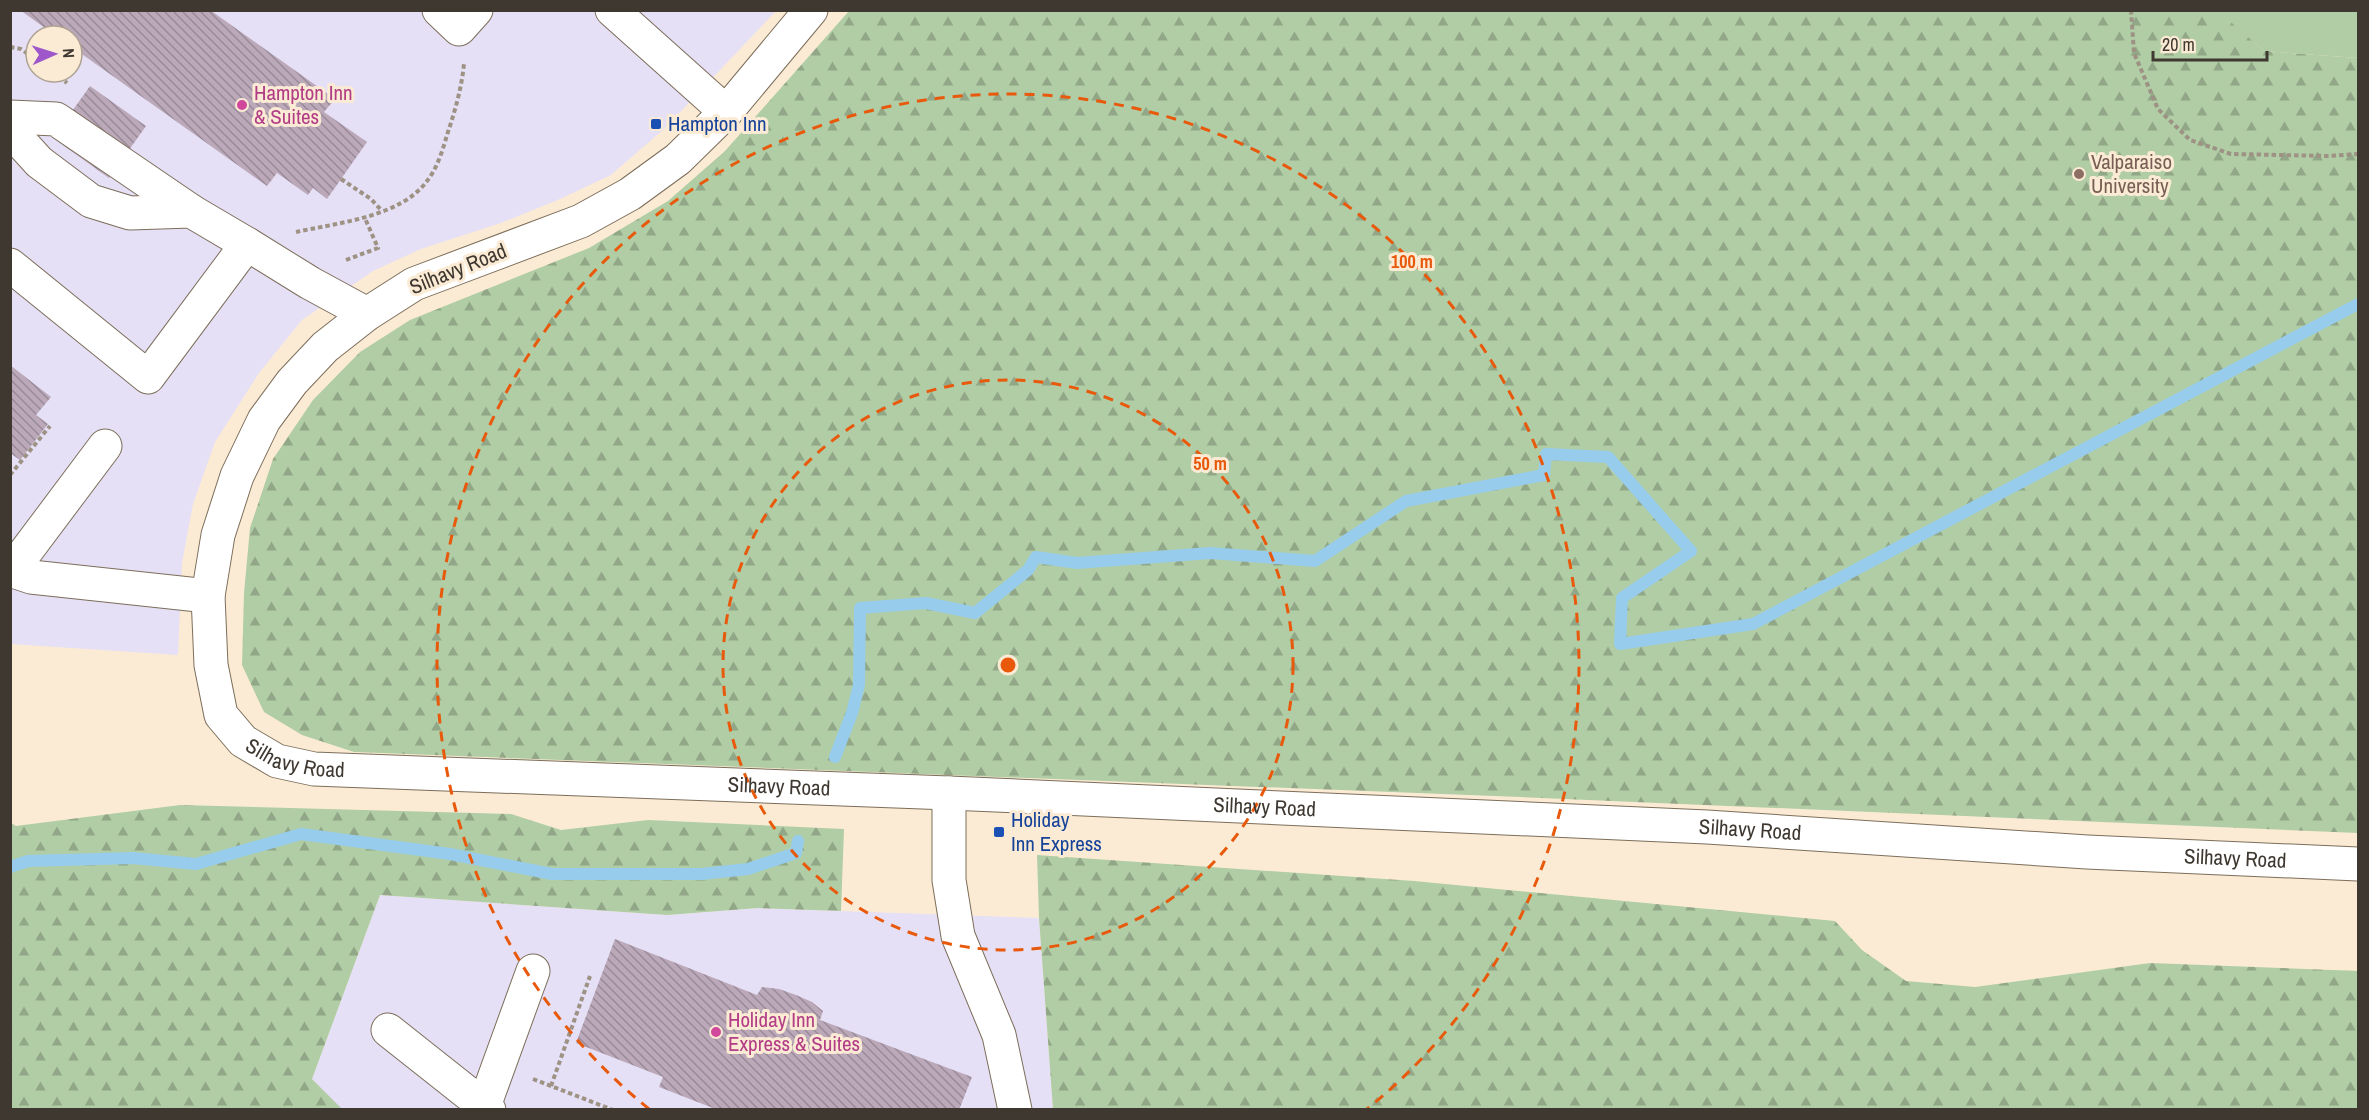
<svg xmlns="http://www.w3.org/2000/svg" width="2369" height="1120" font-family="'Archivo Narrow',sans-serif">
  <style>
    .commercial { fill: #e5e0f6; fill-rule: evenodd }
    .grass { fill: #b0cda5 }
    .forest { fill: url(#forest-firs) }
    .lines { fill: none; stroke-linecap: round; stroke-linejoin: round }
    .stream { stroke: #97ccec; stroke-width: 12 }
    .building { fill: url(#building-back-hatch) }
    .minor-casing { stroke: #7c6e5b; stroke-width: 35 }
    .path { stroke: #9d9283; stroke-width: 4; stroke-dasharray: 4.5 3; stroke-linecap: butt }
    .minor { stroke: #fff; stroke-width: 33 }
    .ring { fill: none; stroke: #e8590c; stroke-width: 3; stroke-dasharray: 10 8 }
    .hotel-dot { fill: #d1479c; stroke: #fbebd5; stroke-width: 2 }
    .transit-dot { fill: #1a4fb4; stroke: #fbebd5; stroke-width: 2 }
    .education-dot { fill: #8d6e63; stroke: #fbebd5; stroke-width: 2 }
    .labels { text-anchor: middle; stroke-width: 6; stroke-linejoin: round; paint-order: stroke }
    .hotel-label { font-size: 21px; fill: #b23c85; stroke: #fbebd5; text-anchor: start }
    .transit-label { font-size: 21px; fill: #164399; stroke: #fbebd5; text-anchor: start }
    .education-label { font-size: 21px; fill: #785e54; stroke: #fbebd5; text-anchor: start }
    .street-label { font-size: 21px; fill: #3e3830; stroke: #fbebd5 }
    .centre { fill: #e8590c; stroke: #fbebd5; stroke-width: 3 }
    .ring-label { font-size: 18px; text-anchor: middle; font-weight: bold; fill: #e8590c; stroke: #fbebd5; stroke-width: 6; stroke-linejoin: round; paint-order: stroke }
  </style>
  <defs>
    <pattern id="forest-firs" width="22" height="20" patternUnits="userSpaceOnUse" patternTransform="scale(1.5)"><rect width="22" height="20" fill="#b0cda5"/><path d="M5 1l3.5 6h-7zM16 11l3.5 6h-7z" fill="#91a787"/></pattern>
    <pattern id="building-back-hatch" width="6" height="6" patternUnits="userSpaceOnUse" patternTransform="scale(1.5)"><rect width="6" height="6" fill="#bba8b9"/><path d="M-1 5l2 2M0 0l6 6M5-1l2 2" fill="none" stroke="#998a97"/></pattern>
  </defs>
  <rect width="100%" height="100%" fill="#fbebd5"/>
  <path class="commercial" d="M10,11H776L664,129L611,175L560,199L501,223L421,249L373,271L302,320L259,373L215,442L193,504L182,563L178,655L11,644ZM36,36H72V72H36Z
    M380,895L667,915L758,908L1039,918L1053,1109L342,1110L312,1079Z"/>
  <path class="grass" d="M2217,11H2358V58L2264,51Z"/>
  <path class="forest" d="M2217,10L2264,51L2358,58V833L1520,797L354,752L302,735L264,712L242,665L244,593L250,528L273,459L313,400L360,352L410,320L589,248L668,201L725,151L849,11Z
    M180,805L511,814L561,830L648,820L844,829L841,911L758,908L667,915L380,895L312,1079L342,1109H11V823L16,826Z
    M1037,855L1414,881L1835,921L1862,950L1906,981L1975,987L2150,963L2358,971V1109H1053L1039,918Z"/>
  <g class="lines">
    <path class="stream" d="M835,757L852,713L859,685L860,608L926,603L975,613L1028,570L1036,557L1077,563L1210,553L1315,561L1406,501L1544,475L1546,454L1608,457L1691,551L1622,598L1620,644L1753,624L2358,304
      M10,867L28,861L133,858L196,864L301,834L450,854L552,874H702L748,869L796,853L798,841"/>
  </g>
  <path class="building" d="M20,10H210L335,99L324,112L367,142L327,199L313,188L308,195L277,173L267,186L72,47V36H56Z
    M90,86L146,126L109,178L53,138Z
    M10,365L51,397L36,415L48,424L20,460L10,453Z
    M615,939L757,995L762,987L779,989L796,995L812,1002L823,1011L820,1020L972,1077L959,1110H718L659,1087L663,1077L576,1043Z"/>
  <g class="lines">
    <defs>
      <g id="minor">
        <path d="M439,10L459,29L476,10"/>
        <path d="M612,10L726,112"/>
        <path id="s1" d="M811,10L726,112L678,159L630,194L581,221L414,284L367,314L325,347L292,382L264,420L237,476L218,535L208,596L211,665L221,715L243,741L277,761L314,769L949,793L1707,827L2087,852L2358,864"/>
        <path d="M10,117L56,119L191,211"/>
        <path d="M10,130L39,162L91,201L130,213L191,211L247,244"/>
        <path d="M10,265L148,377L247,244L310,283L367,314"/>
        <path d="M10,570L31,577L208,596"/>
        <path d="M12,570L105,446"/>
        <path d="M949,793V880L958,936L999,1035L1015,1110"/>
        <path d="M388,1030L489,1110"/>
        <path d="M484,1106L533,971"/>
      </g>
    </defs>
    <use href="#minor" class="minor-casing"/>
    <path class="path" d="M2131,10L2134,53L2158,109L2190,140L2231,154L2328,156L2358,154
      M10,47L21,49L36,60
      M53,72L67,83
      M341,179L371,199L382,211
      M296,232C337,223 401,217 427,181C437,169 443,149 447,135C455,111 462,87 464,63
      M346,260L378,248L364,216
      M10,475L50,426
      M533,1079L613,1110
      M551,1086L590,976"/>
    <use href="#minor" class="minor"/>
  </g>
  <g class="ring">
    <circle cx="1008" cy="665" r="285"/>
    <path d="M649 1109A571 571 0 1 1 1367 1109"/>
  </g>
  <g class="hotel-dot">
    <circle cx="242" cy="105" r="6"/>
    <circle cx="716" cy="1032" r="6"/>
  </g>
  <g class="transit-dot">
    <rect x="650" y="118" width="12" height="12" rx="3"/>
    <rect x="993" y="826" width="12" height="12" rx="3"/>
  </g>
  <circle class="education-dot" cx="2079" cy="174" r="6"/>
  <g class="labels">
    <g class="hotel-label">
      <text x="254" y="100">Hampton Inn<tspan x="254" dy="24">&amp; Suites</tspan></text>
      <text x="728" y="1027">Holiday Inn<tspan x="728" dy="24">Express &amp; Suites</tspan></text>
    </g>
    <g class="transit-label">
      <text x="668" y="131">Hampton Inn</text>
      <text x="1011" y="827">Holiday<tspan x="1011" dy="24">Inn Express</tspan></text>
    </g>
    <g class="education-label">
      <text x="2091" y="169">Valparaiso<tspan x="2091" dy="24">University</tspan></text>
    </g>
    <g class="street-label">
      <text transform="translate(458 269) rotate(-22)" y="7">Silhavy Road</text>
      <text dy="7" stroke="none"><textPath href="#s1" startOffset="1095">Silhavy Road</textPath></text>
      <text dy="7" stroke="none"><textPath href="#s1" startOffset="1581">Silhavy Road</textPath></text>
      <text dy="7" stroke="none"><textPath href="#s1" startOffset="2067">Silhavy Road</textPath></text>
      <text dy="7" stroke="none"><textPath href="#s1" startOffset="2553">Silhavy Road</textPath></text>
      <text dy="7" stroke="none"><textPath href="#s1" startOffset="3039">Silhavy Road</textPath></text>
    </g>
  </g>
  <circle cx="1008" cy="665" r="9" class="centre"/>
  <g class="ring-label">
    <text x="1412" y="268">100 m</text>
    <text x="1210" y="470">50 m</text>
  </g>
  <rect width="2369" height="1120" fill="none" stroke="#3e3830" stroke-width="24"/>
  <g transform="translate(54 54) rotate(87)"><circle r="28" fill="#fbebd5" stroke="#afa393" stroke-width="1.5"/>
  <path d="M0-4.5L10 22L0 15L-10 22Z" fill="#9e57cb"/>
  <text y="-9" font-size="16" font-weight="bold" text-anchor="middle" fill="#3e3830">N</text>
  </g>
  <path d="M2153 51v9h114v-9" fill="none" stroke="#3e3830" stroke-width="3"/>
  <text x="2162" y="51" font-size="18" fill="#3e3830" stroke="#fbebd5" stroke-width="4.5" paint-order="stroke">20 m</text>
</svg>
